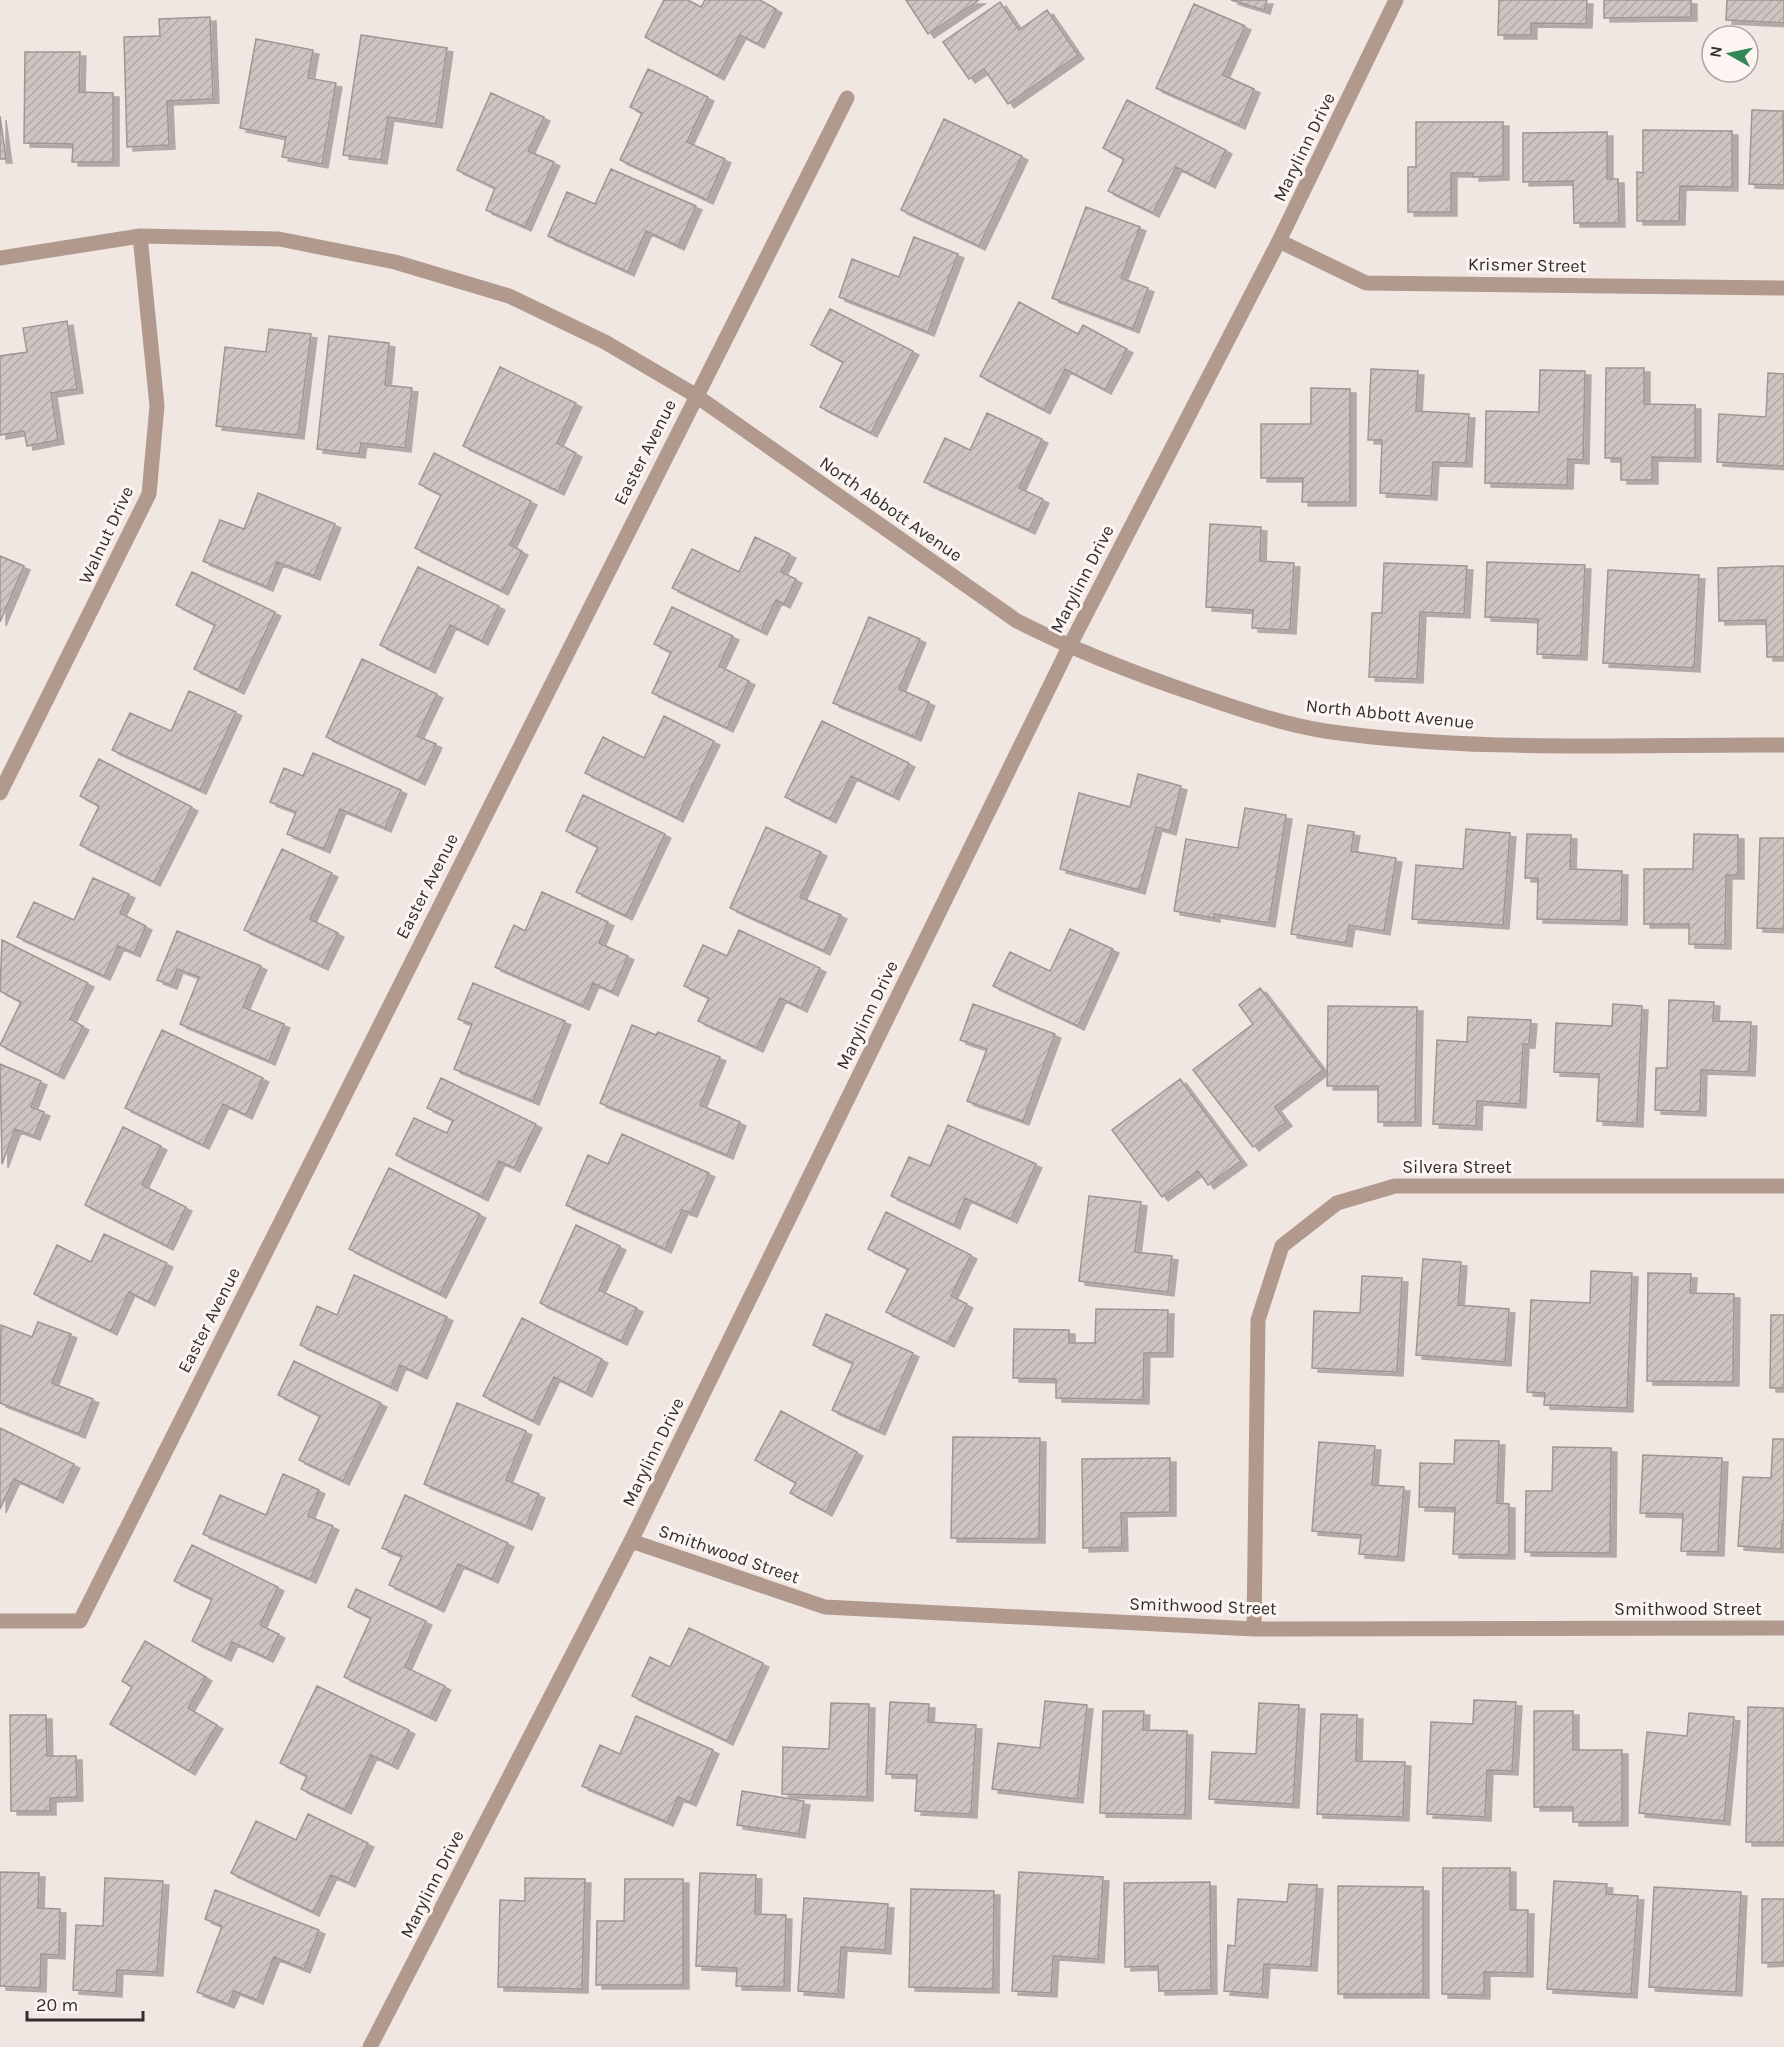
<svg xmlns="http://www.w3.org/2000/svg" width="1784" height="2047" font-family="Karla,sans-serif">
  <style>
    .building { fill: url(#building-hatch); stroke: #9e9693; stroke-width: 1.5; filter: url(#shadow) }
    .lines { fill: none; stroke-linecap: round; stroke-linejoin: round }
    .minor { stroke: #b1998e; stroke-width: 15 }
    .labels { text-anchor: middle; stroke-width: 6; stroke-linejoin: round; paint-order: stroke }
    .street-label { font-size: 18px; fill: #322f2e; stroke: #fdf5f1 }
  </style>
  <defs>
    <pattern id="building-hatch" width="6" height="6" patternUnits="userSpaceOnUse" patternTransform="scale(1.5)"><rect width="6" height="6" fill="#cec5c1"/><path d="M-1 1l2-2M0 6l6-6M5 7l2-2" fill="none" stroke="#b1aaa6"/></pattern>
    <filter id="shadow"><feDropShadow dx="6" dy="4" stdDeviation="0" flood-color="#0004"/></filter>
  </defs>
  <rect width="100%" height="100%" fill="#f0e7e3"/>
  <path class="building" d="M664,0H688L701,7L705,0H760L776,9L758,44L740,35L718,76L645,37Z
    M906,0H979L928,34Z
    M1231,0H1267L1264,10Z
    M1499,0H1587L1586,24L1531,23V35H1498Z
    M1604,0H1691V17L1604,18Z
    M1727,0H1784V23L1726,20Z
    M1000,2L1019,30L1047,10L1078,55L1008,104L984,69L969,79L943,42Z
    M1194,4L1245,26L1223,75L1254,89L1239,125L1156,88Z
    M210,17L213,99L167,101L169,145L127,147L124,37L160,36L159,19Z
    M361,35L447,48L436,124L388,117L381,160L343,155Z
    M256,39L313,50L308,78L336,83L322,164L282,157L286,137L240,128Z
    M25,52H80L79,92L113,93V162H72L73,144L24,143Z
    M648,69L708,97L687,142L725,159L707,200L620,160L642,113L630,107Z
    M491,93L544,117L528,151L554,162L525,227L486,210L495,188L457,170Z
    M1127,100L1226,150L1209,184L1176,167L1153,213L1108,191L1124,159L1103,148Z
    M1752,110L1783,111L1784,185L1749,184Z
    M0,116L6,159H0Z
    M944,119L1022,156L979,246L901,210Z
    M1416,122H1503V176L1473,177V173H1451V212H1408V167H1416Z
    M1643,130L1732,131V187L1680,186L1679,221H1637V172L1643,173Z
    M1607,132V179H1618L1619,223H1574L1573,181L1523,182V133Z
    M611,169L696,206L678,246L646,231L628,272L548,236L567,192L595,204Z
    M1086,207L1140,227L1121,278L1148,288L1133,329L1052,298Z
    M914,237L958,254L928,332L839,297L852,259L899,277Z
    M1019,302L1078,334L1083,325L1127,349L1105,390L1065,369L1044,410L980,376Z
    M830,309L913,351L871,433L820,407L843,362L811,345Z
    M67,321L77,389L51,393L58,440L27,446L24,431L0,435V356L27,352L23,328Z
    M269,329L311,334L298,435L216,426L225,347L266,352Z
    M329,336L389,343L385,385L412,388L405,448L361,443L359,454L317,449Z
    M500,367L576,403L557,443L576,453L558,491L463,446Z
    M1606,368H1644V404L1695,405V458L1652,457V480H1621V458H1605Z
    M1371,369L1418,371L1416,411L1469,414L1466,463L1433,462L1431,496L1380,493L1382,440H1368Z
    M1540,370L1585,371L1583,460L1568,459L1567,485L1485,483L1486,411L1539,412Z
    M1768,373L1784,374V466L1717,462L1719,414L1766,417Z
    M1311,388L1350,389V502H1302L1303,478H1261V424H1311Z
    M987,413L1042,439L1019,488L1043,499L1029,530L924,482L945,438L970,450Z
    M434,453L531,501L510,545L522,551L502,591L415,548L441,495L419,484Z
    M258,493L335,524L314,576L277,562L267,587L203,561L220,520L244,529Z
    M1210,524L1261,527L1260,561L1294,563L1290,630L1252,628L1253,610L1206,607Z
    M755,537L790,554L781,572L796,579L784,604L776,600L761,631L672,588L692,549L739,572Z
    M0,556L24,566L0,622Z
    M1487,562L1585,565L1581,656L1537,654L1538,619L1485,617Z
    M1384,563L1467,566L1464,614L1420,612L1417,679L1369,677L1372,613H1382Z
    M1784,566V657H1767L1766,620L1719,621L1718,568Z
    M418,567L499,606L482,641L450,625L429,669L380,645Z
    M1608,570L1699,575L1694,668L1603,663Z
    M192,572L275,612L238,690L194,669L215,625L176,605Z
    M672,607L733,636L719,666L749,681L727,728L652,693L671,652L654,644Z
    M869,617L920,639L899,689L929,702L915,737L833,703Z
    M362,659L437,694L417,736L436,744L419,781L326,737Z
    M189,691L236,712L200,790L112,750L130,713L171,731Z
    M664,716L714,741L677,818L585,773L603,737L644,758Z
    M822,721L909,763L893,796L851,776L830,819L785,797Z
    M313,753L401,790L385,828L340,809L324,849L287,834L296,812L270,802L284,768L303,776Z
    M99,759L192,807L154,882L80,845L99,806L80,796Z
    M1138,774L1181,786L1170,831L1156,827L1139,890L1060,869L1079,793L1130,807Z
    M583,795L665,834L626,916L576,892L598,847L566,831Z
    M1245,808L1286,815L1269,923L1214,914V918L1174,911L1186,839L1238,848Z
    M1308,825L1354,832L1351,851L1396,858L1384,931L1349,925L1346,943L1291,934Z
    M766,827L821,852L800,897L841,915L824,951L730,908Z
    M1466,829L1510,833L1503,925L1412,919L1416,865L1463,869Z
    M1527,834L1571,835L1570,869L1622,871L1621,921L1537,919L1538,878H1525Z
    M1694,834L1738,835V875H1726L1725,945L1689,944V924H1644V869H1693Z
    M1760,838H1784V929L1757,928Z
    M282,849L332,873L310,919L338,933L322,966L244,930Z
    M93,878L129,894L120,913L146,926L134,953L118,946L104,976L17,937L34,902L74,920Z
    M542,892L608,922L599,943L628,956L612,992L593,983L583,1006L495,967L514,925L525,931Z
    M1070,929L1113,949L1078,1026L993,986L1010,952L1050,971Z
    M739,930L820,968L801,1008L780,998L757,1048L698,1021L709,998L684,986L703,945L727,956Z
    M177,931L261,966L243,1007L284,1024L269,1061L180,1024L199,977L177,969L171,985L157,980Z
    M2,940L88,983L70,1019L83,1026L58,1075L0,1045L21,1002L0,991Z
    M473,983L565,1021L533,1101L454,1069L472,1024L458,1019Z
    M1260,988L1323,1070L1275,1107L1286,1122L1253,1147L1193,1070L1253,1024L1239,1005Z
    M1669,1000L1714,1002L1713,1021L1751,1022L1749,1072L1701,1070L1700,1112L1655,1110L1656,1068H1667Z
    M973,1004L1055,1034L1023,1121L967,1101L987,1049L960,1040Z
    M1613,1004L1642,1006L1637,1123L1597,1121L1599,1074L1554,1072L1556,1023L1612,1026Z
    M1328,1006L1417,1007L1415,1122H1378V1086H1327Z
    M1468,1017L1531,1020L1529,1044H1523L1520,1104L1477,1101L1476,1126L1433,1124L1437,1040L1467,1042Z
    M632,1025L656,1035L658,1032L720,1057L700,1105L740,1122L727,1155L600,1103Z
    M162,1030L263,1078L246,1115L223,1104L203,1145L125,1108Z
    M0,1064L41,1081L31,1107L44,1112L34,1136L15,1129L2,1164Z
    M441,1078L536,1124L514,1168L499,1161L482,1197L396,1155L414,1118L447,1133L453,1120L427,1108Z
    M1180,1079L1241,1161L1208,1185L1198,1171L1162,1197L1112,1130Z
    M948,1125L1036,1164L1011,1219L965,1198L954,1225L891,1196L909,1157L930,1166Z
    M123,1127L161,1146L142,1185L186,1207L167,1246L85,1205Z
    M622,1134L709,1173L691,1213L682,1210L665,1249L566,1205L588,1155L608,1164Z
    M389,1168L480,1214L440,1294L349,1249Z
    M1089,1196L1141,1202L1135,1252L1172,1256L1168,1292L1079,1281Z
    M886,1212L971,1255L951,1296L967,1304L948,1343L886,1312L908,1269L868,1249Z
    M576,1225L620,1246L599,1290L637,1308L621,1341L540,1303Z
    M104,1234L167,1263L149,1302L129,1292L111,1331L34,1294L57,1245L91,1262Z
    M1423,1259L1461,1262L1458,1305L1509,1309L1505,1362L1416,1355Z
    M1591,1271L1632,1273L1627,1408L1544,1405L1545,1393L1527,1392L1531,1300L1590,1303Z
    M1648,1273L1691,1274L1690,1293L1734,1294L1733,1382L1647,1381Z
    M354,1275L447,1317L421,1375L400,1365L391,1387L300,1345L317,1306L337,1315Z
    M1362,1276L1402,1278L1397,1372L1312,1368L1314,1311L1360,1313Z
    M1096,1309L1168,1310L1167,1353H1144L1143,1400L1056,1398V1379L1013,1378L1014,1329L1069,1330V1343H1095Z
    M826,1314L913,1353L879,1431L832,1410L853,1363L813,1345Z
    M1771,1315H1784V1388H1770Z
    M522,1318L602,1359L586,1393L554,1377L533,1421L483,1396Z
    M38,1322L71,1334L52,1383L93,1399L79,1434L0,1403L1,1325L32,1337Z
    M294,1361L381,1403L343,1481L299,1460L320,1416L278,1395Z
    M457,1403L526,1431L506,1480L539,1494L526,1526L424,1484Z
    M781,1411L857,1452L826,1512L790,1493L796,1483L755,1460Z
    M0,1428L74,1464L57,1499L14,1479L0,1509Z
    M953,1437L1040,1438L1039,1539L951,1538Z
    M1773,1439H1784V1524H1782L1781,1549L1738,1546L1743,1477L1771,1478Z
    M1455,1440L1499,1441L1497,1503L1509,1504V1555L1453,1554L1455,1508L1419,1507L1420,1463L1454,1464Z
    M1319,1442L1375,1446L1372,1485L1404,1487L1398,1557L1359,1554L1361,1535L1312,1531Z
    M1553,1447L1611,1448L1610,1553L1525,1552L1526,1491H1552Z
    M1643,1455L1722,1458L1718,1552L1681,1551L1683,1514L1640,1513Z
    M1170,1458V1512L1121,1513L1122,1547L1083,1548L1082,1459Z
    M283,1474L319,1490L308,1516L333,1526L310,1579L203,1534L220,1495L266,1515Z
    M405,1495L508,1543L492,1579L458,1564L438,1608L389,1585L402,1556L382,1548Z
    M192,1545L278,1587L260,1625L279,1634L267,1658L232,1642L225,1657L192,1641L212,1599L174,1581Z
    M356,1589L426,1621L405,1667L445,1686L430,1717L344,1677L371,1618L348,1607Z
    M689,1628L763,1663L727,1741L632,1696L650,1657L670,1667Z
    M145,1641L206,1677L188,1708L217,1725L189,1771L110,1724L132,1687L122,1681Z
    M317,1686L409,1730L392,1765L371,1755L345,1810L301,1789L307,1776L280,1763Z
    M1474,1700L1516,1702L1512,1771L1487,1770L1485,1817L1427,1814L1431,1722L1473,1724Z
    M1045,1701L1087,1705L1077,1799L992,1789L998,1743L1040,1748Z
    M890,1702L929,1704L928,1722L976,1725L971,1814L915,1811L917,1775L886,1774Z
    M831,1703L869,1704L867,1797L782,1794L783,1747L829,1749Z
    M1259,1703L1299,1705L1293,1804L1209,1799L1212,1752L1256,1754Z
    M1748,1707L1784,1708V1842H1746Z
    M1103,1711H1144L1143,1730L1187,1731L1185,1815L1100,1813Z
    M1534,1711H1573V1750H1622V1822H1573V1807H1534Z
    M1689,1713L1734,1717L1724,1821L1639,1813L1647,1732L1687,1736Z
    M1321,1714L1357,1715L1356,1761L1405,1762L1403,1817L1317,1814Z
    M10,1715H46L47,1756H76L77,1797L50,1798V1811H11Z
    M636,1716L713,1750L690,1802L678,1797L667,1822L582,1786L600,1745L620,1754Z
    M742,1791L804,1801L799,1834L737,1825Z
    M308,1814L368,1843L349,1883L331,1875L313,1912L231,1873L256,1821L296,1840Z
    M1443,1868H1510V1910H1528L1527,1973L1484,1972V1995L1442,1994Z
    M0,1872L39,1873L38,1908L60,1909L59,1955L41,1954L40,1988L0,1986Z
    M1019,1872L1103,1877L1098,1959L1053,1956L1051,1993L1012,1991Z
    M700,1873L756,1875L755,1914L786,1915L784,1987L736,1986L737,1968L696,1966Z
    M105,1878L163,1881L157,1972L117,1970L116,1993L73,1990L76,1925L103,1926Z
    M525,1878L585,1879L582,1989L498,1987L500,1900L525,1901Z
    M625,1879H683V1985H596L597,1921H624Z
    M1554,1881L1607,1884L1606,1894L1638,1896L1631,1994L1547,1989Z
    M1210,1882L1211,1990L1159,1991L1158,1966L1125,1967L1124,1883Z
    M1289,1884L1317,1885L1311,1967L1264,1964L1262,1994L1224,1991L1228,1945L1235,1946L1238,1899L1287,1902Z
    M1338,1886L1423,1887V1994H1338Z
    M1654,1887L1741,1892L1736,1992L1649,1987Z
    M911,1889L994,1891L993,1989L909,1987Z
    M215,1890L319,1930L304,1969L274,1957L257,2000L234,1991L228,2004L197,1992L222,1926L205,1919Z
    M804,1898L888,1904L885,1950L841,1947L838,1994L798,1991Z
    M1762,1899H1784V1962L1762,1963Z"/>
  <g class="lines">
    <path class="minor" d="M1279,241L1366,283L1784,288
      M0,258L140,236L279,239L395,262L509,296L605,342L695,395L1017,621C1076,651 1136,674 1198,695C1239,709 1282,724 1325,731C1476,753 1632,744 1784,745
      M0,793L149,494L157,406L140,236
      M631,1541L825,1607L1254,1629L1784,1628
      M0,1621H80L847,98
      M1254,1629L1258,1320L1282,1246L1337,1203L1395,1186H1784
      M370,2047L631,1541L1069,647L1279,241L1396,0"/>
  </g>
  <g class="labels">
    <g class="street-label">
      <text transform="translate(1304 147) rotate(-64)" y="6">Marylinn Drive</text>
      <text transform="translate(1527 265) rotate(1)" y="6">Krismer Street</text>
      <text transform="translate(645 452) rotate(-63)" y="6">Easter Avenue</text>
      <text transform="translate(891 509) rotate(35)" y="6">North Abbott Avenue</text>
      <text transform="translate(106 535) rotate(-65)" y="6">Walnut Drive</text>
      <text transform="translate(1082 579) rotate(-63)" y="6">Marylinn Drive</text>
      <text transform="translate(1390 714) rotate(6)" y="6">North Abbott Avenue</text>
      <text transform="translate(427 886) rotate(-63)" y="6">Easter Avenue</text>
      <text transform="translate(867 1015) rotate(-64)" y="6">Marylinn Drive</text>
      <text x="1457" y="1173">Silvera Street</text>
      <text transform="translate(209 1320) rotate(-63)" y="6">Easter Avenue</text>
      <text transform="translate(653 1452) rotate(-64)" y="6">Marylinn Drive</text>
      <text transform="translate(729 1554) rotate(19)" y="6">Smithwood Street</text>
      <text transform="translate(1203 1606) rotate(2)" y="6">Smithwood Street</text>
      <text x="1688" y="1615">Smithwood Street</text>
      <text transform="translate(432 1884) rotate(-63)" y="6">Marylinn Drive</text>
    </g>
  </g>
  <g transform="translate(1730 54) rotate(279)"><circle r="28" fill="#fdf5f1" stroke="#aca6a3" stroke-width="1.5"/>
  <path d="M0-4.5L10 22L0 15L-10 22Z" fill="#348759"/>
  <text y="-9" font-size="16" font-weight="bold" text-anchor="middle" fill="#322f2e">N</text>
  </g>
  <path d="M27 2011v9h116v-9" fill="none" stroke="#322f2e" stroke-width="3"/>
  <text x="36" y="2011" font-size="18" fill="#322f2e" stroke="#fdf5f1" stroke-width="4.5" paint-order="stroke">20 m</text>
</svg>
